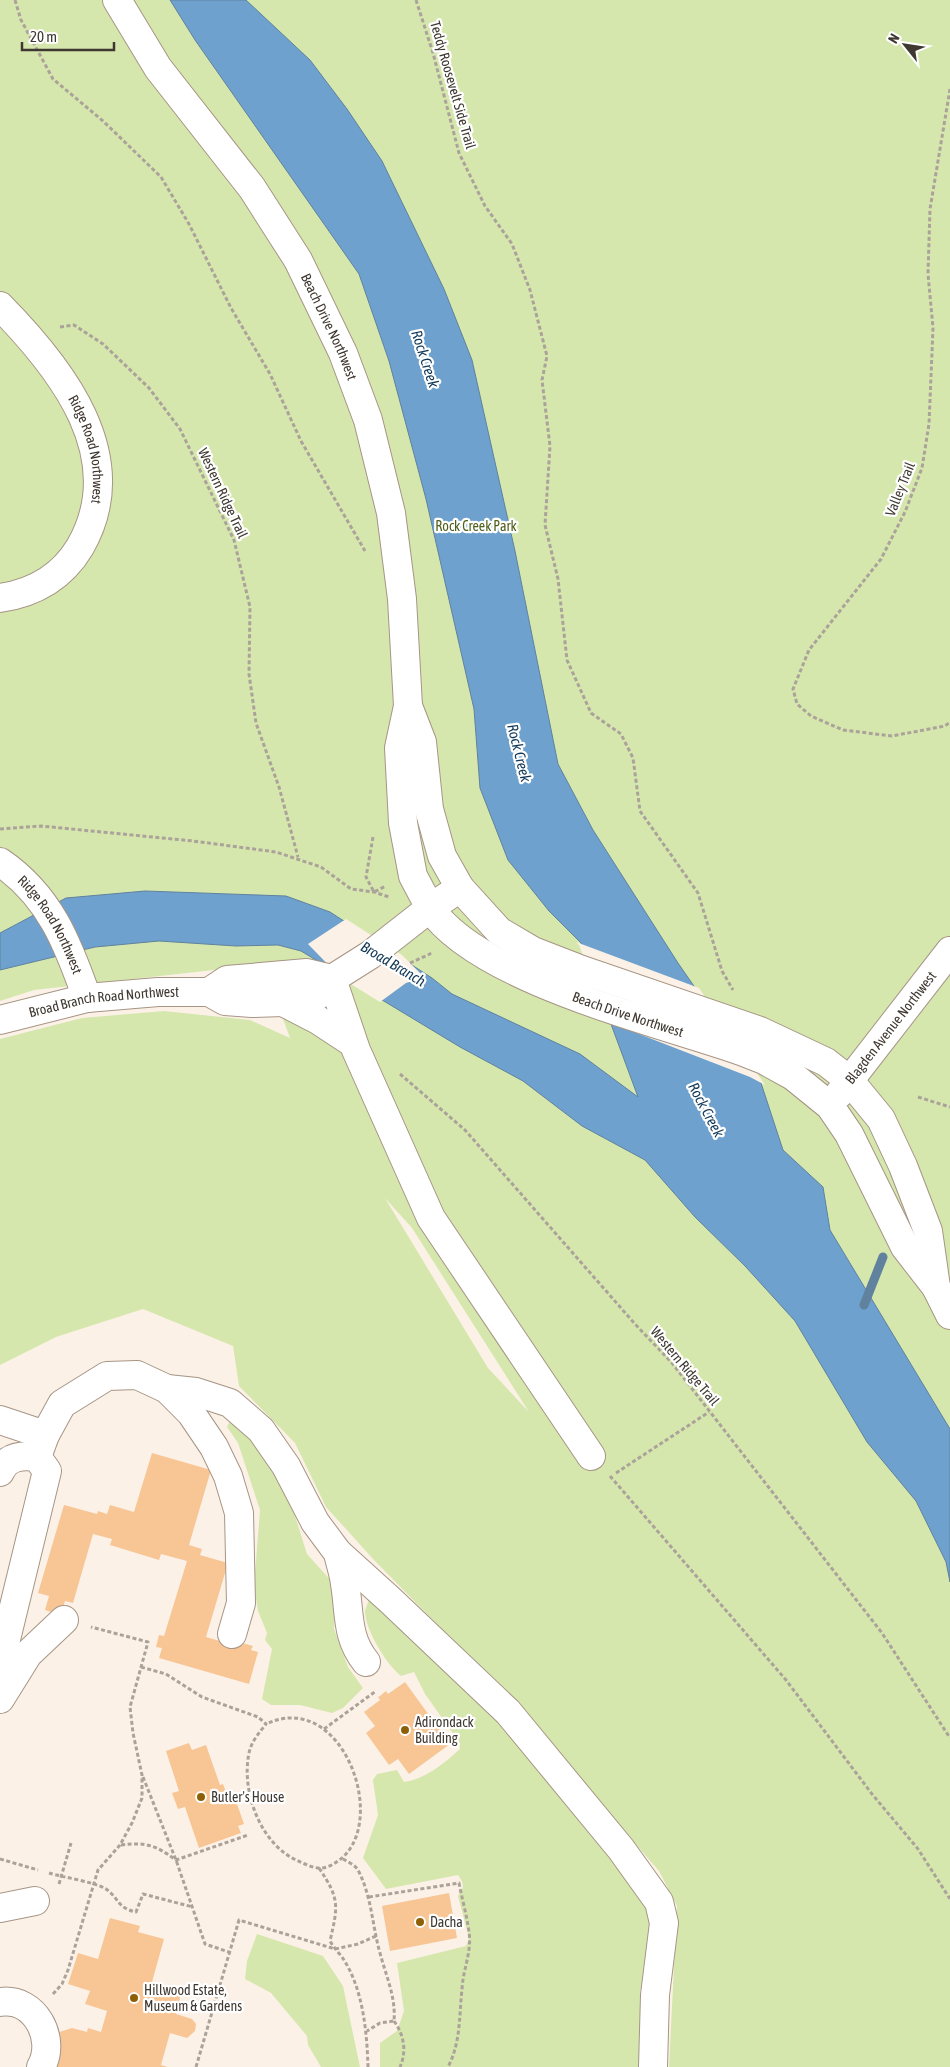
<svg xmlns="http://www.w3.org/2000/svg" width="950" height="2067" font-family="'Asap Condensed',sans-serif">
  <style>
    .green { fill: #d6e7ae; fill-rule: evenodd }
    .water { fill: #6ea1cd; stroke: #60829e }
    .pier { fill: #fcf1e7 }
    .lines { fill: none; stroke-linecap: round; stroke-linejoin: round }
    .stream { stroke: #60829e; stroke-width: 9 }
    .building { fill: #f8c595 }
    .minor-casing { stroke: #a69585; stroke-width: 30 }
    .major-casing { stroke: #a69585; stroke-width: 30 }
    .path { stroke: #aba299; stroke-width: 3; stroke-dasharray: 4 2.5; stroke-linecap: butt }
    .minor { stroke: #fff; stroke-width: 28 }
    .major { stroke: #fff; stroke-width: 28 }
    .poi-dot { fill: #8d6006; stroke: #fff; stroke-width: 2 }
    .labels { text-anchor: middle; stroke-width: 4.5; stroke-linejoin: round; paint-order: stroke }
    .street-label { font-size: 14px; fill: #3f3831; stroke: #fff }
    .park-label { font-size: 14px; fill: #4f5e1b; stroke: #fff }
    .poi-label { font-size: 14px; fill: #3f3831; stroke: #fff; text-anchor: start }
    .water-label { font-size: 15px; font-style: italic; fill: #113857; stroke: #fff }
  </style>
  <rect width="100%" height="100%" fill="#fcf1e7"/>
  <path class="green" d="M0,0H950V2067H669L677,1906L659,1871L511,1700L374,1560L326,1507L295,1443L239,1386L233,1346L143,1309L56,1337L0,1365V1039L82,1018L164,1011L250,1020L290,1038L283,1019L241,967L34,990L0,1001ZM385,1198L412,1228L529,1412L488,1368Z
    M230,1421L249,1436L285,1484L307,1554L336,1586L334,1629L348,1667L363,1688L343,1708L332,1713L300,1705H271L262,1699L272,1649L265,1640L267,1633L258,1611L254,1586L260,1510L238,1443L227,1427Z
    M369,1599L433,1655L509,1733L655,1913L658,1935L640,1991L645,2026V2067H380V2043L397,2031L404,2011L397,1963L466,1946L469,1938L458,1896C465,1888 464,1883 458,1875L386,1889L363,1858L378,1815L373,1780L377,1774L397,1770L404,1782C426,1779 444,1763 460,1749L459,1742L425,1694L414,1672L401,1676C387,1665 365,1630 365,1611C366,1607 368,1603 369,1599Z
    M257,1934L323,1956L343,1986L360,2067H321L308,2045L307,2036L271,1993L245,1979L247,1961Z"/>
  <path class="water" d="M170,0H246L310,60L347,109L382,161L444,289L472,360L515,551L558,764L593,830L678,963L761,1083L783,1150L823,1187L830,1230L950,1429V1582L946,1562L916,1501L867,1442L795,1321L745,1266L695,1217L645,1160L582,1126L523,1081L460,1047L301,951L278,945L236,946L159,941L95,947L0,970V933L66,898L145,891L286,896L330,912L432,978L452,994L580,1054L638,1097L581,943L549,911L508,860L480,788L474,709L426,499L389,361L359,274L195,40Z"/>
  <path class="pier" d="M346,919L402,955L424,977L406,983L380,1002L341,978L308,944Z
    M576,942L699,988L765,1085L750,1077L608,1022L579,945Z"/>
  <g class="lines">
    <path class="stream" d="M864,1305L883,1257"/>
  </g>
  <path class="building" d="M152,1453L211,1470L189,1545L202,1549L200,1555L228,1563L206,1637L237,1646L239,1642L253,1646L251,1650L258,1652L249,1684L159,1658L162,1648L156,1647L159,1635L164,1636L187,1561L161,1554L159,1560L110,1545L112,1539L93,1534L73,1603L65,1601L61,1615L45,1610L49,1596L38,1593L64,1505L97,1514L98,1511L107,1514L110,1505L134,1512Z
    M405,1682L450,1744L409,1774L398,1759L389,1765L366,1733L375,1726L364,1712L380,1700L378,1697L380,1696L386,1691L388,1694Z
    M189,1743L192,1750L206,1745L220,1785L223,1784L230,1803L236,1801L244,1824L238,1826L241,1833L199,1848L185,1807L178,1809L172,1793L179,1791L166,1751Z
    M449,1893L457,1938L390,1951L382,1906Z
    M110,1918L140,1926L138,1932L164,1939L152,1982L182,1990L176,2014L192,2019L196,2024L195,2031L187,2038L170,2033L161,2065L168,2067H45L50,2035L72,2028L87,2032L88,2028L101,2032L107,2011L85,2004L90,1991L68,1984L78,1953L98,1959Z"/>
  <g class="lines">
    <defs>
      <g id="minor">
        <path id="s1" d="M117,0L158,68L252,188L298,260L343,353L368,420L391,513L402,599L408,706L399,748L403,823L413,876L430,908"/>
        <path id="s2" d="M0,306C61,368 132,457 80,547C62,577 34,593 0,598"/>
        <path d="M408,706L422,742L429,809L442,856L460,888"/>
        <path id="s3" d="M0,862C50,896 68,944 87,998"/>
        <path d="M332,979L356,1050L431,1218L591,1456"/>
        <path d="M167,1389L196,1392L230,1403L261,1430L286,1466L315,1522L338,1553L390,1600L508,1712L621,1849L659,1902L664,1923L655,1995L653,2067"/>
        <path d="M0,1420L45,1435"/>
        <path d="M37,1457L45,1435L62,1404L107,1376L137,1375L167,1389L191,1413L214,1447L228,1476L239,1513L241,1603L232,1634"/>
        <path d="M0,1472C7,1456 22,1455 37,1457L47,1471L0,1664"/>
        <path d="M338,1553C340,1563 344,1574 345,1584C350,1614 346,1637 366,1662"/>
        <path d="M0,1699L28,1654L64,1620"/>
        <path d="M0,1908L35,1901"/>
        <path d="M0,2002C35,1997 57,2039 41,2067"/>
      </g>
      <g id="major">
        <path id="s4" d="M430,908C479,980 658,1022 741,1051L764,1060L793,1076L830,1106L849,1134L905,1247L936,1287L950,1315"/>
        <path d="M209,992L227,980L307,973L332,979"/>
        <path d="M283,1002L318,1020L353,1043"/>
        <path id="s5" d="M0,1020L87,998L158,992H209L225,1001L252,1003L283,1002L317,996L332,979L370,955L430,908L460,888L499,931L533,951L582,970L760,1031L826,1062L849,1080L881,1119L903,1166L928,1231L936,1287"/>
        <path id="s6" d="M839,1094L950,951"/>
      </g>
    </defs>
    <use href="#minor" class="minor-casing"/>
    <use href="#major" class="major-casing"/>
    <path class="path" d="M15,0L21,20L53,79L103,121L161,177L189,224L231,308L270,374L301,441L365,551
      M416,0L433,53L459,153L485,206L512,244L530,290L547,356L542,380L550,446L545,525L558,579L567,660L591,713L621,734L633,758L640,811L698,893L722,971L733,990
      M950,89L930,209L928,274L933,328L929,424L922,468L905,512L881,559L809,650L793,689L797,704L811,716L843,730L892,736L945,726L950,722
      M60,327L74,325L103,344L149,388L180,429L234,540L250,607L249,674L256,723L279,787L298,857
      M0,829L41,826L193,841L276,852L321,867L351,889L374,892L389,897
      M373,837L366,877L374,892L386,886
      M410,963L430,954L429,952
      M400,1074L465,1130L635,1324L672,1363L882,1633L950,1738
      M918,1097L950,1107
      M616,1473L709,1412
      M610,1476L786,1680L872,1794L918,1849L950,1899
      M141,1667L166,1674L202,1697L258,1717L266,1724C259,1733 251,1742 249,1753C241,1791 260,1843 296,1860C303,1863 310,1867 318,1868C323,1869 331,1866 335,1863C393,1829 344,1687 266,1724
      M324,1729L376,1691
      M143,1777L176,1860L205,1944L229,1952
      M121,1845C147,1842 155,1845 176,1860L248,1835
      M0,1859L38,1870
      M343,1859C348,1862 355,1865 358,1870C372,1897 372,1925 380,1953C386,1976 396,1997 394,2021L380,2023L367,2031
      M319,1868C340,1899 338,1906 330,1941C334,1948 340,1954 344,1960C363,1990 367,2032 368,2067
      M49,1873C62,1877 95,1882 106,1889C119,1898 117,1908 136,1912L143,1894L193,1907
      M59,1884L71,1843
      M369,1897L459,1883C462,1899 467,1916 469,1932C472,1952 463,1969 462,1989C459,2016 461,2042 448,2067
      M53,1994L62,1984L68,1970L98,1870L120,1845L132,1823L142,1798V1775L133,1733L130,1707L148,1642L91,1627
      M394,2021C404,2035 407,2051 400,2067
      M196,2067L239,1920L335,1949L358,1944L376,1936"/>
    <use href="#minor" class="minor"/>
    <use href="#major" class="major"/>
  </g>
  <g class="poi-dot">
    <circle cx="405" cy="1730" r="5"/>
    <circle cx="201" cy="1797" r="5"/>
    <circle cx="420" cy="1922" r="5"/>
    <circle cx="134" cy="1998" r="5"/>
  </g>
  <g class="labels">
    <g class="street-label">
      <text transform="translate(453 85) rotate(74)" y="5">Teddy Roosevelt Side Trail</text>
      <text dy="5" stroke="none"><textPath href="#s1" startOffset="391">Beach Drive Northwest</textPath></text>
      <text dy="5" stroke="none"><textPath href="#s2" startOffset="172">Ridge Road Northwest</textPath></text>
      <text transform="translate(900 489) rotate(-68)" y="5">Valley Trail</text>
      <text transform="translate(223 493) rotate(65)" y="5">Western Ridge Trail</text>
      <text dy="5" stroke="none"><textPath href="#s3" startOffset="82">Ridge Road Northwest</textPath></text>
      <text dy="5" stroke="none"><textPath href="#s5" startOffset="106">Broad Branch Road Northwest</textPath></text>
      <text dy="5" stroke="none"><textPath href="#s4" startOffset="228">Beach Drive Northwest</textPath></text>
      <text dy="5" stroke="none"><textPath href="#s6" startOffset="84">Blagden Avenue Northwest</textPath></text>
      <text transform="translate(685 1366) rotate(50)" y="5">Western Ridge Trail</text>
    </g>
    <g class="park-label">
      <text x="476" y="531">Rock Creek Park</text>
    </g>
    <g class="poi-label">
      <text x="415" y="1727">Adirondack<tspan x="415" dy="16">Building</tspan></text>
      <text x="211" y="1802">Butler's House</text>
      <text x="430" y="1927">Dacha</text>
      <text x="144" y="1995">Hillwood Estate,<tspan x="144" dy="16">Museum &amp; Gardens</tspan></text>
    </g>
    <g class="water-label">
      <text transform="translate(425 359) rotate(72)" y="5">Rock Creek</text>
      <text transform="translate(519 753) rotate(76)" y="5">Rock Creek</text>
      <text transform="translate(393 964) rotate(31)" y="5">Broad Branch</text>
      <text transform="translate(706 1110) rotate(62)" y="5">Rock Creek</text>
    </g>
  </g>
  <g transform="translate(905 45) rotate(300)" stroke="#ffffff" stroke-width="4" paint-order="stroke">
  <path d="M0-4L9 19L0 12L-9 19Z" fill="#3f3831"/>
  <text y="-8" font-size="14" font-weight="bold" text-anchor="middle" fill="#3f3831">N</text>
  </g>
  <path d="M22 42v8h92v-8" fill="none" stroke="#3f3831" stroke-width="2.5"/>
  <text x="30" y="42" font-size="15" fill="#3f3831" stroke="#ffffff" stroke-width="4" paint-order="stroke">20 m</text>
</svg>
